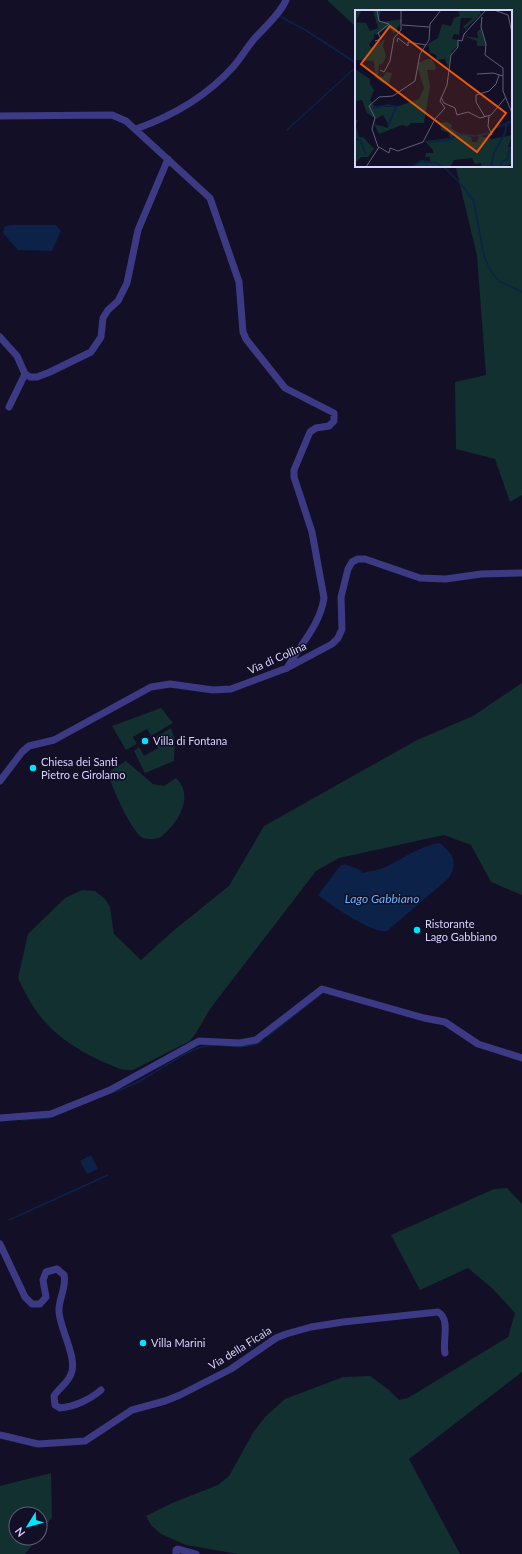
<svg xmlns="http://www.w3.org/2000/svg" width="522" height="1554" font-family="Lato,sans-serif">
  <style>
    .green { fill: #12302f }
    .water { fill: #0c2248 }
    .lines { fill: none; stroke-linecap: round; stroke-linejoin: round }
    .stream { stroke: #0c2248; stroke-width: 1.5 }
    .minor { stroke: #3d3a85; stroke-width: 7 }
    .poi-dot { fill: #00e5ff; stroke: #130f26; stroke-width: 1.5 }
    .labels { text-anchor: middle; stroke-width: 3; stroke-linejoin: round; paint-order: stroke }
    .street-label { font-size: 11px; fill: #d9d4ff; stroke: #130f26 }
    .poi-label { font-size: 11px; fill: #d9d4ff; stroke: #130f26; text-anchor: start }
    .water-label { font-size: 12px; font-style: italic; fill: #62b6ff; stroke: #130f26 }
    .inset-river { fill: none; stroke: #0c2248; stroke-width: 2 }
    .inset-road { fill: none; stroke: #625e7d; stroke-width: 1 }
    .view { fill: #e8590c; fill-opacity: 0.15; stroke: #e8590c; stroke-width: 2 }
    .inset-edge { fill: none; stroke: #d9d4ff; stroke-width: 2 }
  </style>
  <rect width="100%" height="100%" fill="#130f26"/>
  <path class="green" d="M327,0H522V495L510,502L495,459L456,449L455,382L486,375L477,256L456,168L442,166H511V11H356V27Z
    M522,683V895L491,882L471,845L444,835L339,858L316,871L210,1009L196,1033L190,1041L133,1070C122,1072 112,1065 101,1061C58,1040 38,1022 18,978L28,934L65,898L82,890L95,891L105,899L110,907L114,934L141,960L173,931L229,886L264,826L417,740L473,716Z
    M161,708L173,723L151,736L147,729L133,737L137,744L126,750L112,726Z
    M171,728L175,741L174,761L145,773L134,751L139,747L144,756L158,748L153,739Z
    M126,761L153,784L164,786L176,778C195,796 178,824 161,837C155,839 149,840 143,838C131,832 112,787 108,774L113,769Z
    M507,1188L522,1204V1372L409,1459L460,1554H238L186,1545L161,1534L151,1525L146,1516L172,1503L218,1485L229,1476L254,1431L266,1416L285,1399L343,1377L370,1376L389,1390L399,1400L408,1398L508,1337L515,1313L493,1289L468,1268L420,1290L391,1235L494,1189Z
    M51,1473L52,1517L40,1535V1514H16V1538H38L25,1554H0V1486Z"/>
  <path class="water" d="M10,225H56L61,231L52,251L18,250L3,233L4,227Z
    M440,843C454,856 458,862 449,878L387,931C374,935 329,904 318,895L340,866L345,864L360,870L362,873C369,871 376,871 383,868C402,860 420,845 440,843Z
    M91,1155L98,1169L87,1174L80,1161Z"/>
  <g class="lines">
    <path class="stream" d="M281,17L307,31L356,63
      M287,130L356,67
      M443,166L462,185L474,202L484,256L492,273L499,281L522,292
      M268,1036L324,992
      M111,1093C123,1089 134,1085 145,1078C162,1069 183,1052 202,1047C223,1041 243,1053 262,1041
      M21,1120L49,1118
      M9,1220L108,1175"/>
    <path class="minor" d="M0,116L112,115L126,121L210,198L239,282L243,332L246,339L285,388L334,413V421L329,426L316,428L310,432L294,470V477L312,532L324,598C320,625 300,645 287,668
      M136,129C172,116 207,96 233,67C241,58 247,47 255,38C265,27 280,14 286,0
      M0,337L17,356L25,374L30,377H37L50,372L91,352L101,337L103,318L108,310L118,301L127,283L138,230L168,159
      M9,407L25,374
      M0,781L22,752L29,746L54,740L151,687L170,684L213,690L231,689L287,668L332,644L338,638L342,629L341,597L348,569L352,562L358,559H365L420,578L446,579L481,574L522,573
      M0,1118L51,1114L110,1090L199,1041L240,1043L256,1040L322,989L424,1018L445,1022L478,1044L522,1058
      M0,1244L25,1297L32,1304H40L46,1297L43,1280L46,1272L57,1269L64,1275C67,1288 58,1299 59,1312C60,1329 78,1359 71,1374C68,1383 59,1388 54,1396L55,1405L60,1408C74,1407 91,1399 101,1390
      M0,1435L38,1444L85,1441L132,1410L165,1401L180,1395L231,1369L276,1338L286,1334L311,1327L343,1322L438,1312C451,1319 442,1342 445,1353
      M176,1554V1550L178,1549L196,1554"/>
  </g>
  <g class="poi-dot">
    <circle cx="145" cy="741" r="4"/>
    <circle cx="33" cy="768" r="4"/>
    <circle cx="417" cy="930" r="4"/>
    <circle cx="143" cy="1343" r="4"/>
  </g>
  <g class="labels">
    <g class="street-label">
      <text transform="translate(277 658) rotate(-24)" y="4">Via di Collina</text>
      <text transform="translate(240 1348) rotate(-32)" y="4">Via della Ficaia</text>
    </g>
    <g class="poi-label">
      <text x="153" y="745">Villa di Fontana</text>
      <text x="41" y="766">Chiesa dei Santi<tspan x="41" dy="13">Pietro e Girolamo</tspan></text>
      <text x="425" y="928">Ristorante<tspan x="425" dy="13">Lago Gabbiano</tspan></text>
      <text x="151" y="1347">Villa Marini</text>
    </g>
    <g class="water-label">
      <text x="382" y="903">Lago Gabbiano</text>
    </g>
  </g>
  <g transform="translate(355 10)">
    <rect width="157" height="157" fill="#130f26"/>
    <path d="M0,0L6,1L1,12L11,13L15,21L23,18L18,0H26L24,10L27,12L48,9L39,24L33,16L23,25L19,24V28L14,34L17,39L30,29L28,36L31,46L28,53L24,55L23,66L28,67L31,62L37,63L34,74L27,73L20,67L19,51L0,50ZM103,0H125L126,4L111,18L112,20L108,17L118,8H106L104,25L99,24L97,29L103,30V36L97,41L93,58L90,49L82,50L81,45L75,42L73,34L83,28L87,14L96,16L99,8L105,6ZM126,18L131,36H122V31L108,26L123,28L122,22ZM72,49H77L81,57L80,60H72L75,76L69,113H56L52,117L47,115L24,124L19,114L33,118V114L28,105L21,109L12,103L7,90L0,91V59L15,69V74L19,80L15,90L19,96L41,97L64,89L69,78L63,59L64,53ZM0,110H3L1,116L4,127L9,128L19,139L13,147H6L0,153ZM92,112L97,115L96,118L105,124L116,127L117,132H122L124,126L137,129L157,125L153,137H157V153L150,157H126V153L120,154L117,148L99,150L95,157H56L68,150L70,153H78L75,152V147H70L71,143H78V140L70,131L95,128L94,123L86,120L85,115V113Z" fill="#12302f"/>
    <path class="inset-river" d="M18,98L33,95L41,97L33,116M141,118L157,111M121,126L134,123M0,128L5,130L11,144M73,132L94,130L103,124L120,126M57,157L66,151L81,153L87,157M136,157L139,143L150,123L152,112M145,157L147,151L152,150L155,138"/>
    <path class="inset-road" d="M139,0L153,5L157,23M127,7L126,17L131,34L130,45L148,58V81L157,103M47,15L74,17M20,31L26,29L23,23L34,14L24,11L22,0M42,32L43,28L53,36V32L71,35M25,60L29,62L35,51L39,28L46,20V0M122,64L138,63L148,66M86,87L89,93L100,98L102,105L113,102L125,108L136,105L151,87M134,106L133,116L137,125M130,107L121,92V85L134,81L141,74L144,65M23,137L17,119L20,108L14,96L24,87L38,86L60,71L65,44L74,30L75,14L86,0M11,157L24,137L34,143L35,138L43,141L68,132L80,109L90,98L85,91L92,75L96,45L103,37V30L107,31L109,24L131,0"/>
    <path class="view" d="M35,16L151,103L122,142L6,54Z"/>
    <rect width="157" height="157" class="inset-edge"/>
  </g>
  <g transform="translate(28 1526) rotate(233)"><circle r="19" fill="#130f26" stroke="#625e7d"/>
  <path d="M0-3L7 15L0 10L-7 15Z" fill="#00e5ff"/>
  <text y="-6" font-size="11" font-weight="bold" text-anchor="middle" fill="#d9d4ff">N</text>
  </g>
</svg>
